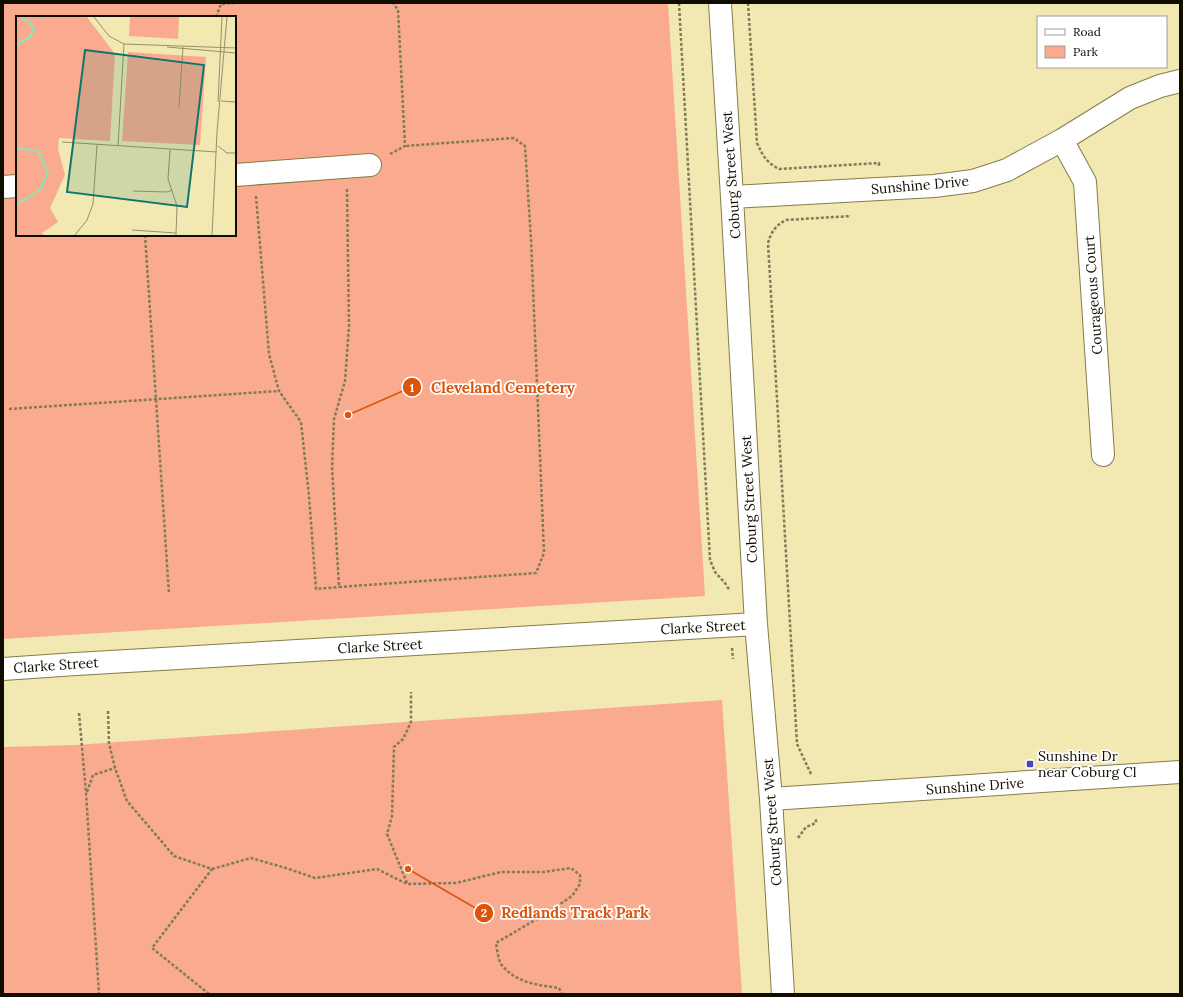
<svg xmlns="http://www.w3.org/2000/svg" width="1183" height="997" font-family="Lora,serif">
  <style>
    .green { fill: #faaa8e; fill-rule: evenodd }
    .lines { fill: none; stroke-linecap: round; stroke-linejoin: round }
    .minor-casing { stroke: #857c49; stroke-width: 24 }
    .path { stroke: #817b59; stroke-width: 2.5; stroke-dasharray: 3 2; stroke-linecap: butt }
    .minor { stroke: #fff; stroke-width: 22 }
    .poi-dot { fill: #4b44bb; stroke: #fff; stroke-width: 1.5 }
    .labels { text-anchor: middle; stroke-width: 3.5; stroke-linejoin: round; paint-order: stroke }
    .street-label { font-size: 14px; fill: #100d00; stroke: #fff }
    .poi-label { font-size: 14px; fill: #100d00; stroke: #fff; text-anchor: start }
    .inset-river { fill: none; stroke: #8de6b6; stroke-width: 2 }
    .inset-road { fill: none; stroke: #98906b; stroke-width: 1 }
    .view { fill: #0f766e; fill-opacity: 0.15; stroke: #0f766e; stroke-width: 2 }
    .inset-edge { fill: none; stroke: #100d00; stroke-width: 2 }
    .leader { fill: none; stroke: #dd550b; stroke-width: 1.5 }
    .callout-dot { fill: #dd550b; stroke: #fff; stroke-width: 1.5 }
    .mark-label { font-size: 12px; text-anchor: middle; font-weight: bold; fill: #fff }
    .callout-label { font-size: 15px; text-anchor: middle; font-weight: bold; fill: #dd550b; stroke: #fff; stroke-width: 3.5; stroke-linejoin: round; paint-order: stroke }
  </style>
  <rect width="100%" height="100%" fill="#f2e8b2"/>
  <path class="green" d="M3,3H668L705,596L3,639ZM17,17H235V235H17Z
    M722,700L742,994H3V748L4,747L75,745Z"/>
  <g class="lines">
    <defs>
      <path id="minor" d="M720,3L732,197L756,624L771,799L783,994
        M1062,140L1085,182L1103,455
        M235,175L370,165
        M3,187L17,186
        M732,197L934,186L973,181L1007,170L1062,140L1130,98L1160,86L1180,81
        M3,669L76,664L756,624
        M771,799L1180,772"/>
    </defs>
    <use href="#minor" class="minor-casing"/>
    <path class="path" d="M679,3L710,560L715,572L725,583L730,591
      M748,3L757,143C763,156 766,162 779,169L879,163V166
      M216,17L221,4L235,3
      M390,154L405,146L398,10L393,3
      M347,189L349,326L345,381L334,419L332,467L339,587L536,573L544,553L531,240L525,146L514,138L405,146
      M256,196L269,354L279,391L301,422L309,496L316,589L339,587
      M145,235L169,594
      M9,409L279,391
      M732,648L733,659
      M108,711L109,743L115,768L127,801L174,856L212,869
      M79,713L86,793L99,994
      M811,774L797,744L768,243C771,232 776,225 786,220L851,216
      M87,792L93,775L115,768
      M798,838L806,827L816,823V818
      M212,869L251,858L286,868L315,878L377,869L407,884L456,883L501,872H543L571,868L580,875V884L572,896L547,913L496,943C497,949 498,959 501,964C515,983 538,985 559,988L562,994
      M407,883L387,834L392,816L394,747L403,739L411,722V692
      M209,994L152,948L212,869"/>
    <use href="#minor" class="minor"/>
  </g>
  <rect class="poi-dot" x="1026" y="760" width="8" height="8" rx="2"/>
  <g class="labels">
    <g class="street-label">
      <text transform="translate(731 175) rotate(-94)" y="5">Coburg Street West</text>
      <text transform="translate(920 185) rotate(-5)" y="5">Sunshine Drive</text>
      <text transform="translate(1093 295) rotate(-94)" y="5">Courageous Court</text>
      <text transform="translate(749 499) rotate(-93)" y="5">Coburg Street West</text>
      <text transform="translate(703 627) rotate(-3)" y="5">Clarke Street</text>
      <text transform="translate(380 646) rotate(-3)" y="5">Clarke Street</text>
      <text transform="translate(56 665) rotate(-4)" y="5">Clarke Street</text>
      <text transform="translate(975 786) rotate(-4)" y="5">Sunshine Drive</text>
      <text transform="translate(772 822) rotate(-94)" y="5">Coburg Street West</text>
    </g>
    <g class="poi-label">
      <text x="1038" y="761">Sunshine Dr<tspan x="1038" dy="16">near Coburg Cl</tspan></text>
    </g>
  </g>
  <g transform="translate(16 16)">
    <rect width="220" height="220" fill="#f2e8b2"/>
    <path d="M0,1H71L99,38L94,125L43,122L42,133L49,159L34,192L42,206L26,217L28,219H0ZM114,1H163L162,23L113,20ZM112,36L190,41L184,129L106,125Z" fill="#faaa8e"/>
    <path class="inset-river" d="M0,29L13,22L18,14L14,7L4,1M0,132L22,135L32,155L25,173L0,189"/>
    <path class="inset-road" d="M78,1L93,20L108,28L220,32M151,31L220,37M205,85L220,86M202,86L206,1M163,91L167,31M46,126L201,136M102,130L108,28M202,130L211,137H220M154,134L152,163L161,190L160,219M117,175L151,176L156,174M116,214L160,217M59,219L71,204L77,188L81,129M196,219L201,116L211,1"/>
    <path class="view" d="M69,34L188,49L171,191L51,176Z"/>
    <rect width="220" height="220" class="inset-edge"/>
  </g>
  <path class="leader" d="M348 415L412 387M408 869L484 913"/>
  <g class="callout-dot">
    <circle cx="348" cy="415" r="4"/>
    <circle cx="408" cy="869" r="4"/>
    <circle cx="412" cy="387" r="10"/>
    <circle cx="484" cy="913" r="10"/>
  </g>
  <g class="mark-label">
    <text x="412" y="392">1</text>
    <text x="484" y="917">2</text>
  </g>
  <g class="callout-label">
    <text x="503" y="393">Cleveland Cemetery</text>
    <text x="575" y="918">Redlands Track Park</text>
  </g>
  <rect width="1183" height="997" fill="none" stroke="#100d00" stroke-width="8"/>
  <rect x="1037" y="16" width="130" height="52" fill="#ffffff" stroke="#9f9e99"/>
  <rect x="1045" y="29" width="20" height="6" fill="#ffffff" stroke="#9f9e99"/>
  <text x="1073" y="36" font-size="12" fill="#100d00">Road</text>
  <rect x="1045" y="46" width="20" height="12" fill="#faaa8e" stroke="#9f9e99"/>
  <text x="1073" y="56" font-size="12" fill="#100d00">Park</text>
</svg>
